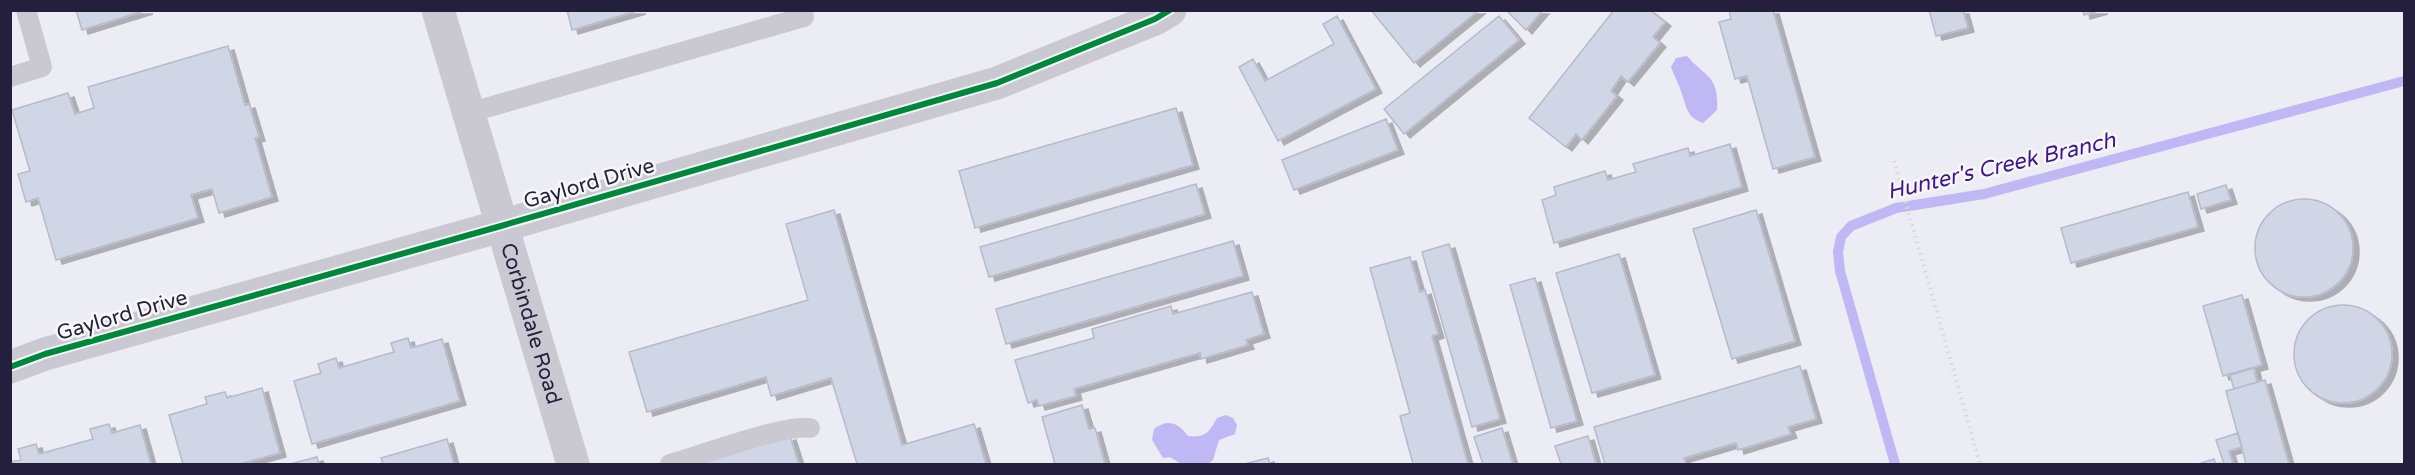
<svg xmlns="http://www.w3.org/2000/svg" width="2415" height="475" font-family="'Varela Round',sans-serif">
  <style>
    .water { fill: #bfb8f4 }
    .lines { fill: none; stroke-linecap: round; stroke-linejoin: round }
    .stream { stroke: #bfb8f4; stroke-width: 10 }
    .building { fill: #d1d6e7; stroke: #b6baca; stroke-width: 1.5; filter: url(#shadow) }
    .path { stroke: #d8d8db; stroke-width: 4; stroke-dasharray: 1.5 4.5; stroke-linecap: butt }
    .lane { stroke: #cac9d1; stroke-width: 20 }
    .secondary { stroke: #cac9d1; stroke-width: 33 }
    .cycleway-casing { stroke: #f7f7f7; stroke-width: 10 }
    .cycleway { stroke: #00873e; stroke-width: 6 }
    .labels { text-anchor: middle; stroke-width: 5; stroke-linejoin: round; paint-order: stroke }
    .street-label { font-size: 21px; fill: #231f3c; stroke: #f7f7f7 }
    .water-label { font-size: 22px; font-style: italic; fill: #3e178d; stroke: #f7f7f7 }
  </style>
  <defs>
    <filter id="shadow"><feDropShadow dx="6" dy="4" stdDeviation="0" flood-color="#0004"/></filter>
  </defs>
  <rect width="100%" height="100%" fill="#ececf4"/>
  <path class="water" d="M1687,56C1706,78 1719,75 1717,110L1703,123C1687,117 1687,109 1682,94C1679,84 1674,76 1671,67L1676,58Z
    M1226,415L1233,418L1237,425L1235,434L1219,440L1213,460L1208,464H1181L1170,457L1163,458L1152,440L1154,429C1168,419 1177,422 1188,436C1206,438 1209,432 1217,418Z"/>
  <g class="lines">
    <path class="stream" d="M1895,464L1840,271L1838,252L1841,237L1851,226L1896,208L1984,194L2404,81"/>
  </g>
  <path class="building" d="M76,10H147L82,30Z
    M567,10H640L572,30Z
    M1371,10H1479L1414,63Z
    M1506,10H1543L1526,30Z
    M1614,10H1650L1665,22L1653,37L1660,43L1628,82L1621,76L1611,91L1617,96L1582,140L1576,134L1566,147L1529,118Z
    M1729,10H1773L1815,157L1773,169L1747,76L1735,79L1719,22L1731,19Z
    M1929,10H1963L1968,28L1936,36Z
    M2083,10H2102L2084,15Z
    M1337,16L1376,89L1278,141L1239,67L1253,59L1265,81L1334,44L1323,24Z
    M1499,16L1519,40L1404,134L1384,109Z
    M228,46L245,105L249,104L259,137L255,138L272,197L219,213L212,189L191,195L198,218L56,260L38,198L26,202L18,174L30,171L12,110L68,93L75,114L94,108L88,87Z
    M1176,108L1193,165L975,228L959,171Z
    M1386,119L1398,150L1294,190L1282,160Z
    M1730,144L1742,187L1554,243L1542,200L1556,195L1554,187L1605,171L1608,180L1636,172L1633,164L1688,148L1690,156Z
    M1196,184L1205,214L989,277L980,247Z
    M2226,185L2231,200L2201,209L2197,194Z
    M2188,192L2198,227L2071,263L2061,228Z
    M2255 248a49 49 0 1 1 98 0a49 49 0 1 1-98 0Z
    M834,210L902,445L974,424L986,464H857L831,378L771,396L766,377L647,412L629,352L808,300L786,224Z
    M1756,210L1795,341L1732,359L1693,229Z
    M1233,241L1243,276L1006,344L996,309Z
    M1449,244L1500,419L1472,427L1422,252Z
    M1619,254L1655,375L1592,393L1556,273Z
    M1410,257L1420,292L1425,290L1438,334L1432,336L1468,464H1413L1400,416L1410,413L1370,268Z
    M1535,278L1577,421L1551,428L1510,285Z
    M1252,292L1264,334L1246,340L1248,345L1201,359L1200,353L1074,389L1076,396L1039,406L1037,400L1028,403L1015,360L1094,338L1092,329L1171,306L1173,314Z
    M2242,295L2262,365L2223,376L2203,306Z
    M2294 354a49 49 0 1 1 98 0a49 49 0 1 1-98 0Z
    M408,338L411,348L442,339L460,401L312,444L294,381L321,373L318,364L336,358L339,368L394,352L391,343Z
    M1800,366L1816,419L1788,427L1791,434L1738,450L1736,443L1684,458L1686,464H1605L1594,427Z
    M2254,368L2257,382L2234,389L2230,375Z
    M2265,380L2289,464H2246L2226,391Z
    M262,388L280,453L240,464H183L169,415L207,404L205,397L225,392L227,398Z
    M1082,405L1089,429L1095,428L1105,464H1055L1042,417Z
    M109,424L112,433L140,425L151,464H10V462L21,460L18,449L36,444L39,454L93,439L90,429Z
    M1502,428L1513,464H1483L1474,437Z
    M2238,433L2242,447L2229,451L2233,464H2224L2216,440Z
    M790,436L799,464H692Z
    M1588,436L1596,464H1561L1555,446Z
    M447,439L454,464H383L381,458Z
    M317,457L319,464H290Z
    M1268,458L1270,464H1244Z
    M2214,459L2216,464H2198Z"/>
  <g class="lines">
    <path class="path" d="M1894,161L1980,464"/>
    <path class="lane" d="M10,77L42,67L26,10
      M468,113L804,17L802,10
      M670,464C699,456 785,424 810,428"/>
    <g class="secondary">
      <path id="s1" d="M438,10L573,464"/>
      <path d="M10,367L45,354L501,226L997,83L1155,19L1170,10"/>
    </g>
    <defs>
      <path id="cycleway" d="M10,367L45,354L501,226L997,83L1155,19L1170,10"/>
    </defs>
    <use href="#cycleway" class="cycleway-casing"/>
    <use href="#cycleway" class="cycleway"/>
  </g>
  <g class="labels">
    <g class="street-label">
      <text transform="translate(589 183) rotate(-16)" y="7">Gaylord Drive</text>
      <text transform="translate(122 315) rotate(-16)" y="7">Gaylord Drive</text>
      <text dy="7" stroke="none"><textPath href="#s1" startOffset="327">Corbindale Road</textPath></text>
    </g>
    <g class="water-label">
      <text transform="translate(2001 165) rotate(-13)" y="8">Hunter's Creek Branch</text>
    </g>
  </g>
  <rect width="2415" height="475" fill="none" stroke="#231f3c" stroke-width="24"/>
</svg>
